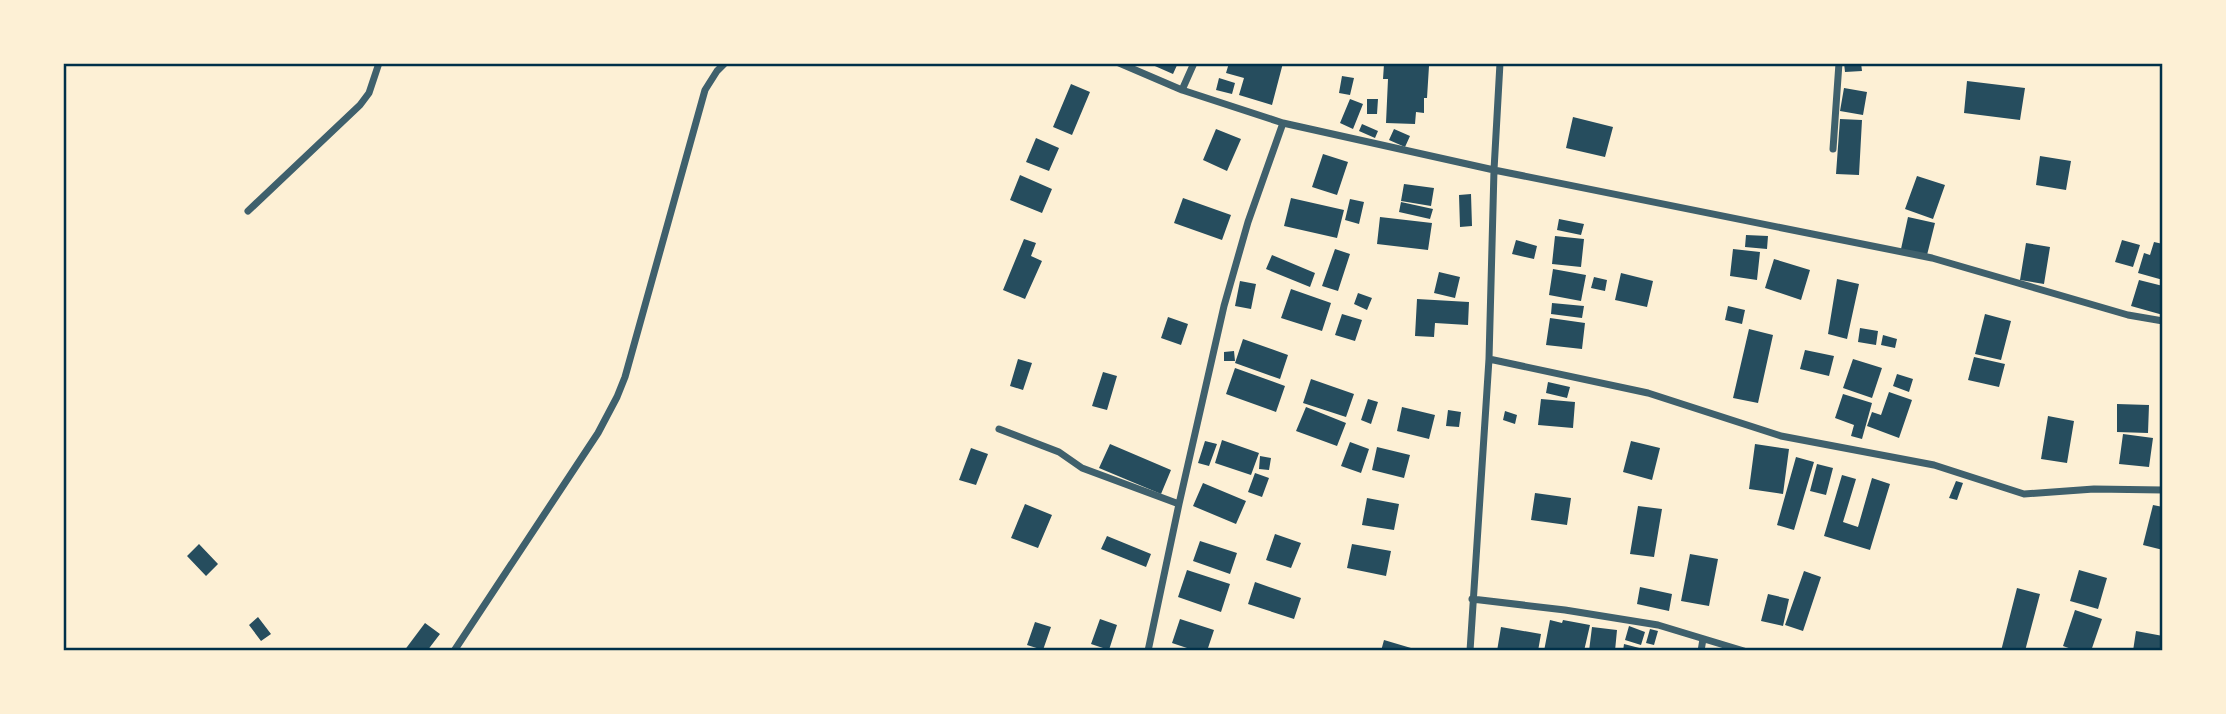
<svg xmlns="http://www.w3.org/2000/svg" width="2226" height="714" font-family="Barlow,sans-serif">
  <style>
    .building { fill: #264d5e }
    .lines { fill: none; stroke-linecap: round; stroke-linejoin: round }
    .minor { stroke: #3f606c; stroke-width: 7 }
    .neatline { fill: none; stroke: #003049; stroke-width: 2.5 }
  </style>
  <rect width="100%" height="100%" fill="#fdf0d5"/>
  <path class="building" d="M1148,63H1178L1173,74Z
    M1229,63H1283L1272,105L1239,95L1244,78L1226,73Z
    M1844,63H1861L1862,71L1845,72Z
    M1384,64L1429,66L1427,98H1424V113L1416,112L1415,124L1386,123L1388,79H1383Z
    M1342,76L1354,78L1350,95L1339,93Z
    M1219,78L1235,83L1232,94L1216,90Z
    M1967,81L2025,88L2020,120L1964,113Z
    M1071,84L1090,92L1072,135L1053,127Z
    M1844,88L1867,92L1863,115L1840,111Z
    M1350,99L1363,104L1353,129L1340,123Z
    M1367,99H1378L1377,114H1367Z
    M1573,117L1613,127L1605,157L1566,148Z
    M1840,119L1862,120L1859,175L1836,174Z
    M1362,124L1378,131L1375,138L1359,131Z
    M1216,129L1241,139L1227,171L1203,160Z
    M1394,129L1410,136L1405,147L1389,140Z
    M1036,138L1059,148L1049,171L1026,162Z
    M1323,154L1348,162L1337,195L1312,187Z
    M2040,156L2071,161L2066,190L2036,185Z
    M1020,175L1052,189L1042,213L1010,200Z
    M1917,176L1945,185L1933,219L1905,209Z
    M1404,184L1434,188L1431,206L1401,201Z
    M1471,194L1472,226L1460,227L1459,195Z
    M1183,198L1231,215L1222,240L1174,223Z
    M1291,198L1344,210L1337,238L1284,226Z
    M1350,199L1364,202L1359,224L1345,220Z
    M1401,202L1433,209L1430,219L1399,212Z
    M1380,217L1432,223L1428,250L1377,244Z
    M1908,217L1935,223L1927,255L1901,249Z
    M1559,219L1584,224L1581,235L1557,230Z
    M1746,235L1768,236L1767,249L1745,247Z
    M1555,236L1584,239L1581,267L1552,264Z
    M1024,239L1036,243L1031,256L1042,261L1025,299L1003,290Z
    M1516,240L1537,246L1534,259L1512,254Z
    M2122,240L2140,245L2133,267L2115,262Z
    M2154,242L2163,244V280L2138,273L2144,253L2150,255Z
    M2026,243L2050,247L2044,284L2020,280Z
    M1335,249L1350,254L1338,291L1322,286Z
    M1733,249L1760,252L1757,280L1730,276Z
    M1272,255L1315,273L1310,287L1266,269Z
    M1774,259L1810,270L1801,300L1765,288Z
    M1553,269L1586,275L1581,301L1549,295Z
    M1439,272L1460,277L1455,298L1434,293Z
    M1621,273L1653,281L1647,307L1615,300Z
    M1594,277L1607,280L1605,291L1591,288Z
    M1837,279L1859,284L1847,339L1828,334Z
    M2139,280L2163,286V315L2131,306Z
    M1240,281L1256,284L1251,309L1235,306Z
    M1291,289L1331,303L1322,331L1281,318Z
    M1358,293L1372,298L1367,310L1354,304Z
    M1417,299L1469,302L1468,325L1435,323L1434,337L1415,336Z
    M1552,303L1584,306L1582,318L1551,314Z
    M1728,306L1745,310L1742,324L1725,320Z
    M1342,314L1362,320L1355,341L1335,335Z
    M1985,314L2011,321L2001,360L1975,354Z
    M1168,317L1188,324L1181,345L1161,338Z
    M1550,318L1585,323L1582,349L1546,345Z
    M1860,328L1878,331L1876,345L1858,342Z
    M1749,329L1773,335L1758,403L1733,398Z
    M1883,335L1897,339L1895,348L1881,345Z
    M1243,339L1288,355L1280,379L1235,363Z
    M1805,350L1834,356L1829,376L1800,369Z
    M1234,351L1235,361H1224V352Z
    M1974,357L2005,364L1999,387L1968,380Z
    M1018,359L1032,363L1023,390L1010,386Z
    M1853,359L1882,368L1872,398L1843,388Z
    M1235,368L1285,386L1276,412L1226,394Z
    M1103,372L1117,376L1107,410L1092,406Z
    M1897,374L1913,379L1909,392L1893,386Z
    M1311,379L1354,394L1346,417L1303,403Z
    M1548,382L1570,387L1567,398L1546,393Z
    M1889,392L1912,400L1899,438L1867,426L1872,412L1881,415Z
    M1843,394L1872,403L1862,439L1851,436L1854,425L1835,418Z
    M1368,399L1378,402L1371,424L1361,420Z
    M1541,399L1575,402L1573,428L1538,425Z
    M2117,404L2149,405L2148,433L2117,432Z
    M1306,407L1346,423L1337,446L1296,431Z
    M1402,407L1435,415L1429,439L1397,431Z
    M1448,410L1461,412L1459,427L1446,426Z
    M1505,411L1517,415L1515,424L1503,420Z
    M2048,416L2074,421L2067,463L2041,459Z
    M2123,434L2153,438L2149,467L2119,464Z
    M1222,440L1259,453L1251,475L1215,463Z
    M1205,441L1217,444L1209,466L1198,463Z
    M1631,441L1660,448L1652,480L1623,472Z
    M1350,442L1369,449L1361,473L1341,466Z
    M1110,444L1171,470L1161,494L1099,468Z
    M1755,444L1789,449L1783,494L1749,489Z
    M1377,447L1410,455L1404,478L1372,470Z
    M971,448L988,454L976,485L959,480Z
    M1260,456L1271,458L1269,470L1259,469Z
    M1796,457L1814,462L1794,530L1777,525Z
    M1817,464L1833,468L1826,495L1810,491Z
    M1255,473L1269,478L1262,497L1248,492Z
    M1842,475L1856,479L1843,522L1858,527L1872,478L1890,484L1870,550L1824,536Z
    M1956,481L1963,483L1957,500L1949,498Z
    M1203,483L1246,501L1236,524L1193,506Z
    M1535,493L1571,498L1567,525L1531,520Z
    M1367,498L1399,504L1394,530L1362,525Z
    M1025,504L1052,515L1038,548L1011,538Z
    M2153,505L2163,507V550L2143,545Z
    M1638,506L1662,509L1654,557L1630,554Z
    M1275,534L1301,543L1291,568L1266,560Z
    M1107,536L1151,554L1146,567L1101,549Z
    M1200,541L1237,553L1230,574L1193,561Z
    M199,544L218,564L206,576L187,556Z
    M1352,544L1391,551L1386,576L1347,568Z
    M1690,554L1718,559L1709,606L1681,601Z
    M1187,570L1230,584L1221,612L1178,597Z
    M2079,570L2107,578L2098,609L2070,601Z
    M1804,571L1821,577L1803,631L1785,625Z
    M1255,582L1301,598L1294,619L1248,604Z
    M1640,587L1672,594L1669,611L1637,604Z
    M2017,588L2040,594L2025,651H2001Z
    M1768,594L1789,599L1783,626L1761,621Z
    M2075,610L2102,619L2091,651H2077L2063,646Z
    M258,617L271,634L261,641L249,625Z
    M1100,619L1117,625L1109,650L1091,644Z
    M1180,619L1214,630L1207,651H1196L1172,643Z
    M1550,620L1562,623L1563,620L1590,625L1584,651H1544Z
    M1035,622L1051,627L1043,650L1027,645Z
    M425,623L440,634L427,651H404Z
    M1629,626L1645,632L1641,645L1625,640Z
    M1501,627L1541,634L1538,651H1497Z
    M1592,627L1617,630L1615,651H1589Z
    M1650,629L1658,631L1654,645L1646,643Z
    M2136,631L2163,636L2162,651H2133Z
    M1384,640L1411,648V651H1381Z
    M1624,644L1647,650V651H1623Z"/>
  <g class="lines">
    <path class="minor" d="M1119,63L1182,90L1283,123L1494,170L1932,258L2128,315L2163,321
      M1182,90L1194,63
      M1833,149L1839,63
      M248,211L360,105L369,93L379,63
      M1489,359L1648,393L1781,436L1934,465L2024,494L2094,489L2163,490
      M999,429L1059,452L1082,468L1179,504
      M1472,599L1565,610L1658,625L1744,651
      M454,651L598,433L617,397L625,377L705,90L717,71L725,63
      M1148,651L1179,504L1224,306L1248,222L1283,123
      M1470,651L1489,359L1494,170L1500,63
      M1701,651L1703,639"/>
  </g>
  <rect width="2226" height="714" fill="none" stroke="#fdf0d5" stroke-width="130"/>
  <rect x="65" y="65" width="2096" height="584" class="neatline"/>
</svg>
